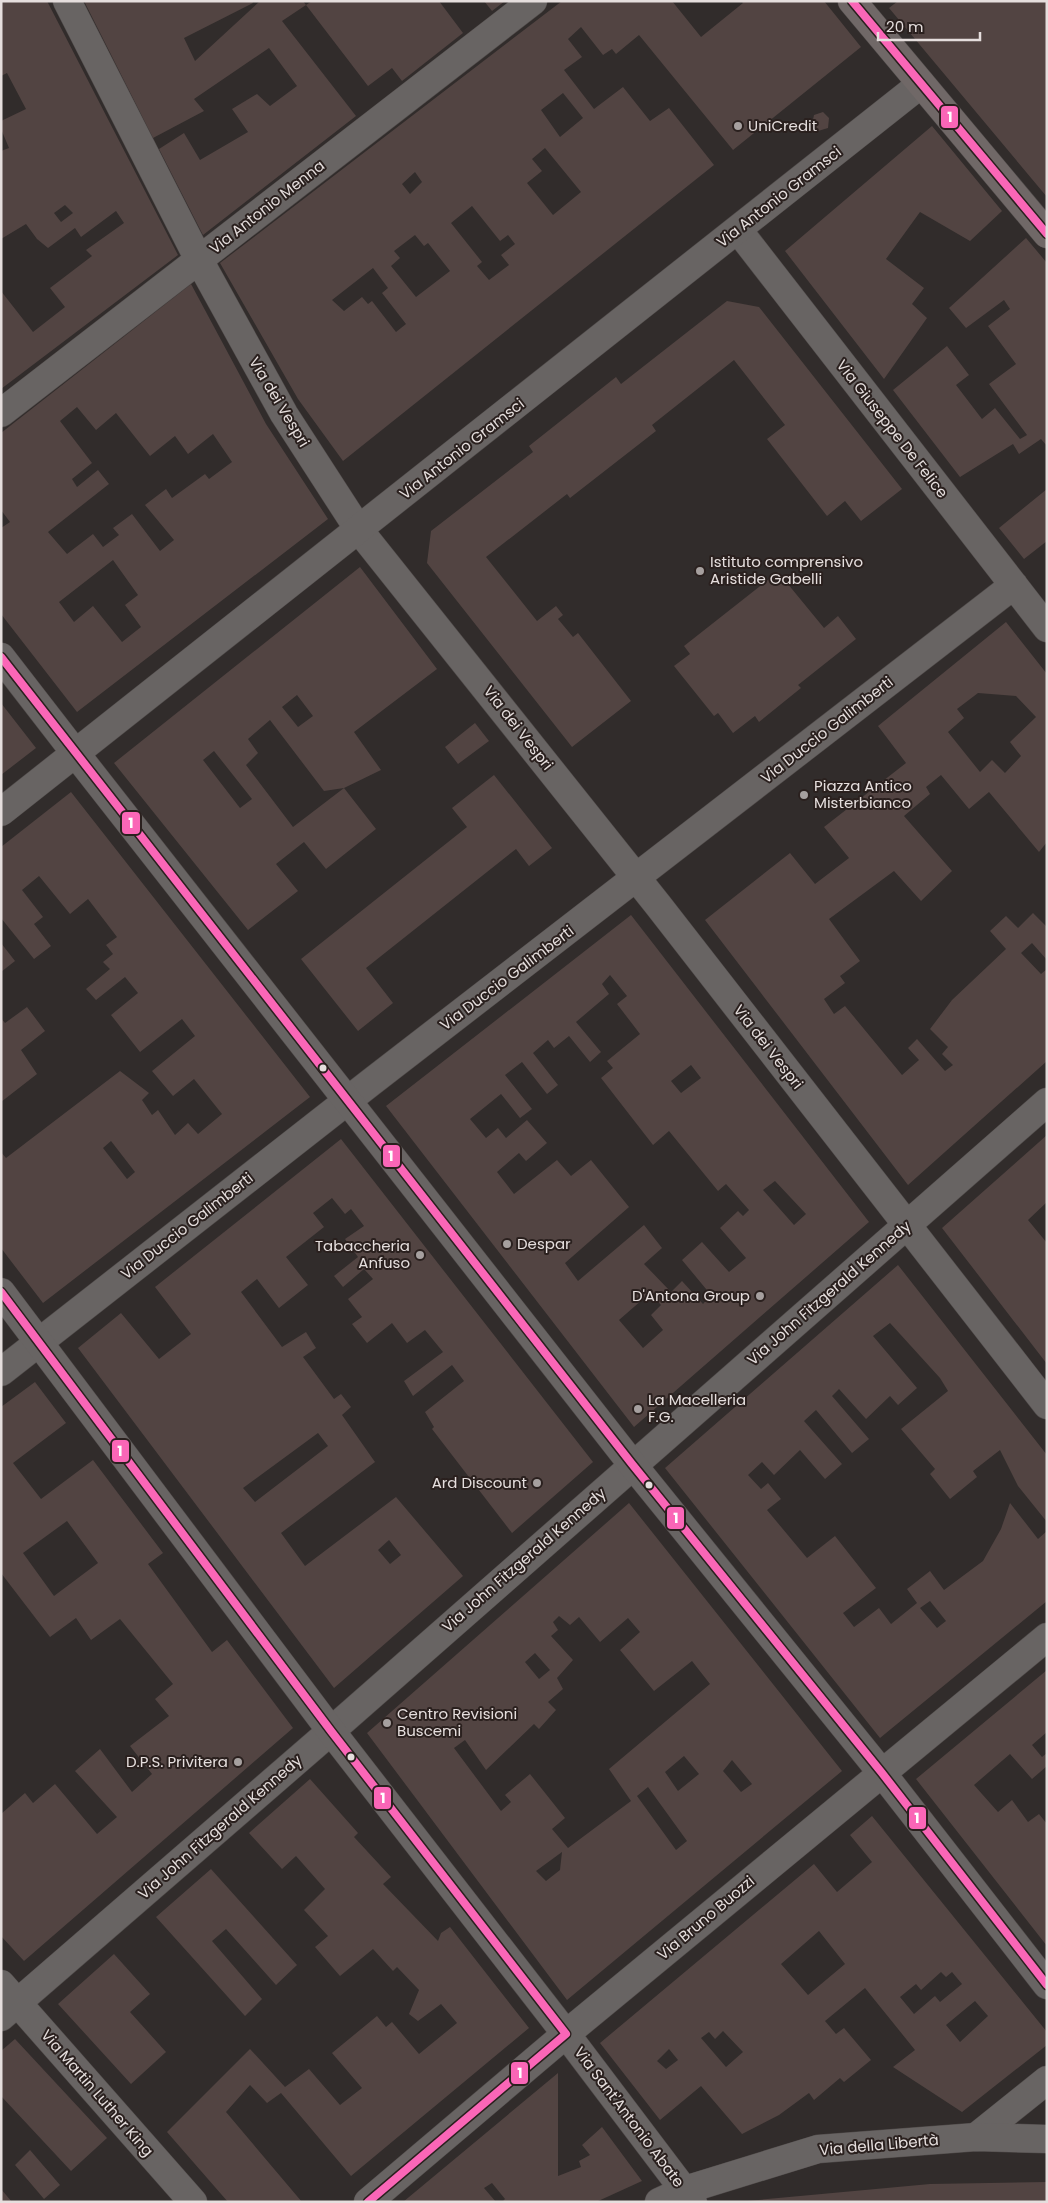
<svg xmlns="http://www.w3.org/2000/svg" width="1048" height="2203" font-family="Poppins,sans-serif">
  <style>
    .building { fill: #524442; fill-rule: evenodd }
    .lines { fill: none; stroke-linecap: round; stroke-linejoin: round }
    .minor-casing { stroke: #4e4948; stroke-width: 29 }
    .tertiary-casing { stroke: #4e4948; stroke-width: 29 }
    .secondary-casing { stroke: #4e4948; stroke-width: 29 }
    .minor { stroke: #686463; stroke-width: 28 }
    .tertiary { stroke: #686463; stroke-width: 28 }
    .secondary { stroke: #706867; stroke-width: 28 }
    .bus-1-casing { stroke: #2a201e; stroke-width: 11 }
    .bus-1 { stroke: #fa66b7; stroke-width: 8 }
    .poi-dot { fill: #a6a09f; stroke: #2a201e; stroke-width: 2 }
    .bus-dot { fill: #e5dedd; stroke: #2a201e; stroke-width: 2 }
    .labels { text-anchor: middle; stroke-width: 4; stroke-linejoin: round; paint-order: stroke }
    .poi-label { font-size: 15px; fill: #e5dedd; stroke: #2a201e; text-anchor: start }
    .street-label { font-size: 15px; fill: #e5dedd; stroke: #2a201e }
    .line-badge { stroke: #2a201e; stroke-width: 2 }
    .badge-label { font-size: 14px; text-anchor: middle; font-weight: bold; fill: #fff }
  </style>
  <rect width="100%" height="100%" fill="#312c2b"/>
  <path class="building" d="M1,1H47L178,255L1,389V291L33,332L65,307L50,288L92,256L86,250L124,223L116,211L81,237L75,228L48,248L37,239L26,224L1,239V151L9,148L1,129V121L26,109L7,73L1,76ZM65,205L73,213L61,222L54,213Z
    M84,1H252L253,3L184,38L195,61L260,1H303L306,5L282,21L356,116L203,235L159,149L184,133L200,160L248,132L232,109L257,94L270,106L297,86L269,48L194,99L204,111L153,138Z
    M312,1H439L463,33L402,81L392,68L368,86L306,5Z
    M484,1H505L492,11Z
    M562,1H672L701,37L743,3L741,1H824L861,47L733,150L639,35L616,54L612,49L603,55L581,27L568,39L582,57L564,70L594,109L623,87L650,121L669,108L714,165L343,461L298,399L220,263ZM563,93L583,118L560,137L541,110ZM545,148L581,192L553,215L527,183L542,171L532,159ZM415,172L422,182L410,194L402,184ZM472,206L500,241L508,235L515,244L501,255L509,265L489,280L477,266L482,262L451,223ZM415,235L424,246L428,243L450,271L416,297L391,266L400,258L394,251ZM373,268L388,288L382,293L406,324L396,332L372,301L368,304L362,297L344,311L332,300Z
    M898,1H1047V197L889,8Z
    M823,112L829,118L828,128L818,131L812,124L814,115Z
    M932,126L1002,211L970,241L920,212L886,259L924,288L912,304L927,318L884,379L785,251Z
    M1026,238L1047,263V446L1041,439L1019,454L1013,444L960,477L893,390L947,346L969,375L956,385L982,419L995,408L1020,439L1027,435L989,384L1016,364L988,326L1010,309L1004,300L966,328L949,308Z
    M191,284L266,424L328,519L77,712L1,614V528L10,522L1,510V433ZM77,407L96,430L116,413L150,456L175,436L188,454L213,434L232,462L209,479L205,474L172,498L166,489L145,505L174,540L160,551L132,514L113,528L119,535L103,547L93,534L67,554L48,532L109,484L98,470L77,487L72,479L92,463L60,421ZM113,560L138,595L125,605L141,627L122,642L93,606L74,622L59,602Z
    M727,301L759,307L902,489L861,521L845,501L827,516L767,439L785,425L734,360L652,425L656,431L570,498L567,494L486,557L537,621L556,606L563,615L558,619L573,637L578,633L631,701L572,747L427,563L431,531L533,452L529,446L616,377L621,384Z
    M1047,489V541L1024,559L999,528Z
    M360,567L437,669L354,732L381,770L344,788L376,829L326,869L304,842L276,864L298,891L248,930L114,763ZM297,695L313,716L298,727L282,707ZM270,720L324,791L344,788L293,827L246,765L258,753L248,739ZM214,751L252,799L240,808L203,760Z
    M778,572L824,628L838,616L856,639L798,685L801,688L759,722L755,716L733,733L718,713L714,716L674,666L690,654L684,646Z
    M1006,622L1047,674V842L1039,852L989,792L969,809L941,775L926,787L930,794L904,816L952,871L921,901L894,871L829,919L860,961L840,976L845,983L824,999L834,1014L845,1006L902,1075L919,1060L908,1048L917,1039L945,1071L953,1065L942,1054L948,1047L930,1029L952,1000L1006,949L990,931L1006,916L1018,928L1033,913L1047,927V960L1032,943L1021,953L1041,974L1047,969V1061L908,1185L705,920L790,853L815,884L849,858L824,827L906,763L878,726ZM978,693L1016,696L1036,717L1010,742L1021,756L1005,773L992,760L980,772L948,732L964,718L957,709Z
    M1,703L36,748L1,775Z
    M475,723L489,741L458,764L445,747Z
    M494,775L552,848L529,866L516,849L366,968L393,1003L358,1031L301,959L467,827L452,808Z
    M71,792L310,1097L43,1303L1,1248V1152L6,1158L120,1071L149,1093L142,1100L152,1115L158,1110L175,1135L188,1123L198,1134L222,1114L194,1079L173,1096L152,1071L195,1036L182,1019L140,1052L111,1015L138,993L125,977L96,1000L86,989L110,969L103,962L113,954L106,945L117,937L88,899L70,914L39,876L22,890L43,917L34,924L51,946L34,959L1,918V847ZM111,1141L135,1172L127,1179L103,1148Z
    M631,915L869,1222L634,1427L386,1106ZM610,975L627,996L617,1004L640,1034L607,1061L613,1068L601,1078L653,1145L669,1131L718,1191L726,1184L749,1210L743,1216L738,1211L720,1228L746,1258L729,1272L702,1242L682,1260L711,1295L703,1304L682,1281L671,1292L644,1264L662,1248L644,1225L578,1281L565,1263L629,1207L591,1160L571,1176L557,1160L514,1194L497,1172L519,1153L526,1161L547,1143L527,1120L506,1138L498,1128L486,1138L470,1119L501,1094L520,1118L532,1109L505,1075L522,1062L547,1094L558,1085L533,1053L548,1040L554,1048L569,1036L590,1062L601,1052L576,1022L609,994L602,984ZM691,1065L701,1078L681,1093L671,1081ZM775,1181L806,1214L794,1225L763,1190ZM650,1293L661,1305L651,1315L663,1330L643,1348L619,1320Z
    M1,943L15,961L1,972Z
    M27,1007L45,1031L21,1050L37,1074L1,1102V1018L5,1023Z
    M1047,1135V1202L1028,1220L1047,1243V1364L942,1228Z
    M341,1139L593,1462L512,1533L432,1429L434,1427L425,1412L464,1381L452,1365L413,1396L404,1381L443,1352L425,1330L407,1343L392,1323L367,1343L352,1324L362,1317L348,1299L373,1279L364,1269L343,1287L334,1276L358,1257L345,1239L364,1226L351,1209L345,1214L332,1198L313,1213L324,1227L286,1257L308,1285L279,1308L257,1279L241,1292L282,1347L306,1332L316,1348L303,1357L334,1399L341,1394L351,1407L342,1415L375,1462L281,1533L305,1566L396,1497L463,1576L334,1688L78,1348L121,1313L159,1359L191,1334L155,1287ZM318,1433L328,1446L255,1502L243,1488ZM389,1540L401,1555L390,1564L378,1550Z
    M898,1265L1047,1455V1522L1018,1486L1000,1450L973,1471L977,1477L950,1499L930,1474L935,1469L901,1429L948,1391L940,1378L890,1323L873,1336L917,1388L898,1405L890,1396L866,1419L839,1389L832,1396L869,1439L852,1453L816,1410L804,1421L842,1464L825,1479L800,1450L774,1475L762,1462L748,1475L761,1489L768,1483L781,1499L767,1510L807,1558L835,1536L876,1588L843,1613L854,1627L879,1608L891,1624L917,1603L907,1589L930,1571L944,1590L983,1561L1001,1529L1010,1503L1038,1539L1047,1531V1601L880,1738L665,1468ZM930,1601L946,1621L937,1628L920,1608Z
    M35,1382L66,1423L13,1463L41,1499L93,1460L163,1553L148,1564L212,1652L227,1640L293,1728L24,1961L1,1936V1814L25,1793L33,1803L55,1784L97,1834L117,1817L75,1771L100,1749L132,1792L152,1774L130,1746L169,1716L155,1699L173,1684L120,1619L91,1640L76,1618L50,1637L1,1573V1407ZM67,1521L98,1563L54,1596L23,1553Z
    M629,1503L842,1771L567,2000L367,1733ZM559,1616L570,1625L579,1617L600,1642L628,1618L640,1632L620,1650L654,1691L692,1661L710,1684L609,1769L631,1801L568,1848L552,1829L565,1818L530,1774L505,1795L511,1802L501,1811L454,1748L465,1740L486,1770L534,1724L539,1729L556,1710L548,1702L563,1689L557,1678L573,1660L551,1636L558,1630L553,1622ZM535,1653L550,1670L539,1679L525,1662ZM684,1756L699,1774L678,1791L665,1772ZM732,1760L752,1784L741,1792L723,1771ZM648,1787L687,1841L676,1850L637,1796ZM562,1852L560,1870L546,1881L536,1871Z
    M1047,1670V1732L1032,1745L1042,1757L1047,1753V1766L1032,1779L1010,1754L974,1785L998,1812L1012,1800L1028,1822L1039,1814L1047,1824V1946L916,1779Z
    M310,1779L358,1833L354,1837L391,1877L383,1884L438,1941L441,1933L450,1927L529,2028L351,2176L281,2093L267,2103L250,2085L226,2112L302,2202H228L167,2132L250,2049L285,2087L309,2069L340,2105L362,2088L332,2053L377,2016L386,2027L392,2022L419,2054L457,2023L441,2004L418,2021L409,2014L419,1990L397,1967L393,1971L373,1949L340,1976L315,1947L328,1936L304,1910L325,1889L296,1856L282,1869L249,1833Z
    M872,1816L1047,2032V2045L962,2112L893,2067L915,2050L865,1988L825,2021L836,2034L844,2028L871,2060L844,2082L840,2078L814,2100L809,2093L779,2115L742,2134L701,2086L660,2120L600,2043L814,1864L837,1892L872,1862L850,1835ZM819,1931L845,1964L808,1995L781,1964ZM941,1972L946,1977L952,1972L962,1984L940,2002L935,1996L914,2014L900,1997L916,1984L921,1990ZM975,2001L988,2016L960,2042L946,2025ZM723,2031L743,2052L726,2067L701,2038L709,2032L715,2039ZM669,2049L678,2060L666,2069L657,2061Z
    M211,1869L297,1965L276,1985L226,1929L212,1941L262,1999L245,2016L156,1917Z
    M114,1954L150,1994L130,2012L166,2052L131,2084L58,2004Z
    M15,2039L107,2138L71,2171L1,2096V2051Z
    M558,2073V2176L581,2167L579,2161L590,2155L582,2145L602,2127L642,2181L596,2202H502L505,2199L492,2183L484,2188L496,2202H403Z
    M30,2150L60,2185L44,2199L15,2165Z
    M1047,2182V2202H736L930,2184Z
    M1,2189L12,2202H1Z"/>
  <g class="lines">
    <defs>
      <path id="minor" d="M67,1L199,260L284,414L359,530L658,905L1047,1405
        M738,230L1047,628
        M1,413L533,1
        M1,657L76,754
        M1,1372L370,1083L1014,585
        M1,1984L193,2202
        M1,2017L331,1731L1047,1102
        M976,2137L1047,2080"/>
      <path id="tertiary" d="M76,754L632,1464L882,1773L1047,1985
        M1,812L921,84
        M1,1292L331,1731L566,2034L693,2202
        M368,2202L566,2034L1047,1637
        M659,2202L685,2190L818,2149L976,2137L1047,2139"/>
      <path id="secondary" d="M852,1L1047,234"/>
    </defs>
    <use href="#minor" class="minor-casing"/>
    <use href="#tertiary" class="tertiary-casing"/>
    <use href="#secondary" class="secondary-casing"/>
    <use href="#minor" class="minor"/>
    <use href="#tertiary" class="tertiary"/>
    <use href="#secondary" class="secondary"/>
    <defs>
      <path id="bus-1" d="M852,1L1047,234
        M1,657L632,1464L882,1773L1047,1985
        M1,1292L331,1731L566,2034L368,2202"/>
    </defs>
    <use href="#bus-1" class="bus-1-casing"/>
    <use href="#bus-1" class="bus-1"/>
  </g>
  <g class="poi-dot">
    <circle cx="738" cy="126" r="5"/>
    <circle cx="700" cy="571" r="5"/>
    <circle cx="804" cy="795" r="5"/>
    <circle cx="507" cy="1244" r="5"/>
    <circle cx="420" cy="1255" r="5"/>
    <circle cx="760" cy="1296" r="5"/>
    <circle cx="638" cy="1409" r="5"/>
    <circle cx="537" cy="1483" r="5"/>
    <circle cx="387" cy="1723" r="5"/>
    <circle cx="238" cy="1762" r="5"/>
  </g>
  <g class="bus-dot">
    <circle cx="323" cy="1068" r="4.5"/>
    <circle cx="649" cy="1485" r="4.5"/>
    <circle cx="351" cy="1757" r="4.5"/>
  </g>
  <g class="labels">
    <g class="poi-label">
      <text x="748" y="131">UniCredit</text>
      <text x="710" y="567">Istituto comprensivo<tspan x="710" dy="17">Aristide Gabelli</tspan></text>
      <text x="814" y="791">Piazza Antico<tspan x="814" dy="17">Misterbianco</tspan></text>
      <text x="517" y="1249">Despar</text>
      <text x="410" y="1251" text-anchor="end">Tabaccheria<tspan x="410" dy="17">Anfuso</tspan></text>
      <text x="750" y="1301" text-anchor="end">D'Antona Group</text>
      <text x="648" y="1405">La Macelleria<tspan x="648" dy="17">F.G.</tspan></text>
      <text x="527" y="1488" text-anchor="end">Ard Discount</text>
      <text x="397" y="1719">Centro Revisioni<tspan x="397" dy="17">Buscemi</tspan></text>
      <text x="228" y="1767" text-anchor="end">D.P.S. Privitera</text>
    </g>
    <g class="street-label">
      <text transform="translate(779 197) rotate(-38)" y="5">Via Antonio Gramsci</text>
      <text transform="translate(267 207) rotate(-38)" y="5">Via Antonio Menna</text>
      <text transform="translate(279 402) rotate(59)" y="5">Via dei Vespri</text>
      <text transform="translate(892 429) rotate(52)" y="5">Via Giuseppe De Felice</text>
      <text transform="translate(462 449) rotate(-38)" y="5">Via Antonio Gramsci</text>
      <text transform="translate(518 728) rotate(52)" y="5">Via dei Vespri</text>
      <text transform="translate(827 730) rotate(-38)" y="5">Via Duccio Galimberti</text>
      <text transform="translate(507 978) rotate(-37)" y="5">Via Duccio Galimberti</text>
      <text transform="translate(768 1047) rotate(52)" y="5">Via dei Vespri</text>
      <text transform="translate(187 1226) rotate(-38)" y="5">Via Duccio Galimberti</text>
      <text transform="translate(829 1293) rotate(-41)" y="5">Via John Fitzgerald Kennedy</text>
      <text transform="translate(524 1560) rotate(-41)" y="5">Via John Fitzgerald Kennedy</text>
      <text transform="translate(220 1827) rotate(-41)" y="5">Via John Fitzgerald Kennedy</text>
      <text transform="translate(706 1918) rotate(-40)" y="5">Via Bruno Buozzi</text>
      <text transform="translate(97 2093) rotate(49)" y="5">Via Martin Luther King</text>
      <text transform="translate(629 2117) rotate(53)" y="5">Via Sant'Antonio Abate</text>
      <text transform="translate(879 2145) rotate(-5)" y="5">Via della Libertà</text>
    </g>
  </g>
  <g class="line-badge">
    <rect x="940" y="105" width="19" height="24" rx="5" fill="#fa66b7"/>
    <rect x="121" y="811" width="20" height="24" rx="5" fill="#fa66b7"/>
    <rect x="382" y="1144" width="19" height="24" rx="5" fill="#fa66b7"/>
    <rect x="111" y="1439" width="19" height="24" rx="5" fill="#fa66b7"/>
    <rect x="666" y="1506" width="19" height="24" rx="5" fill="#fa66b7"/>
    <rect x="373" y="1786" width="19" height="24" rx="5" fill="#fa66b7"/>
    <rect x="908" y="1806" width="19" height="24" rx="5" fill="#fa66b7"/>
    <rect x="510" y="2061" width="19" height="24" rx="5" fill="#fa66b7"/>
  </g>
  <g class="badge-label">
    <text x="950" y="122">1</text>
    <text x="131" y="828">1</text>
    <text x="391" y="1161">1</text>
    <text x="120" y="1456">1</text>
    <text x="676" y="1523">1</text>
    <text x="383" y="1803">1</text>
    <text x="917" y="1823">1</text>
    <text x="520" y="2078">1</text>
  </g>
  <rect width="1048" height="2203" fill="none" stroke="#e5dedd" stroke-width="5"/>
  <path d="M878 32v8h102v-8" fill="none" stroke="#e5dedd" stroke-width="2.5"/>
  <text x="886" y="32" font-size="15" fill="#e5dedd" stroke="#2a201e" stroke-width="4" paint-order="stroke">20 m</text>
</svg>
